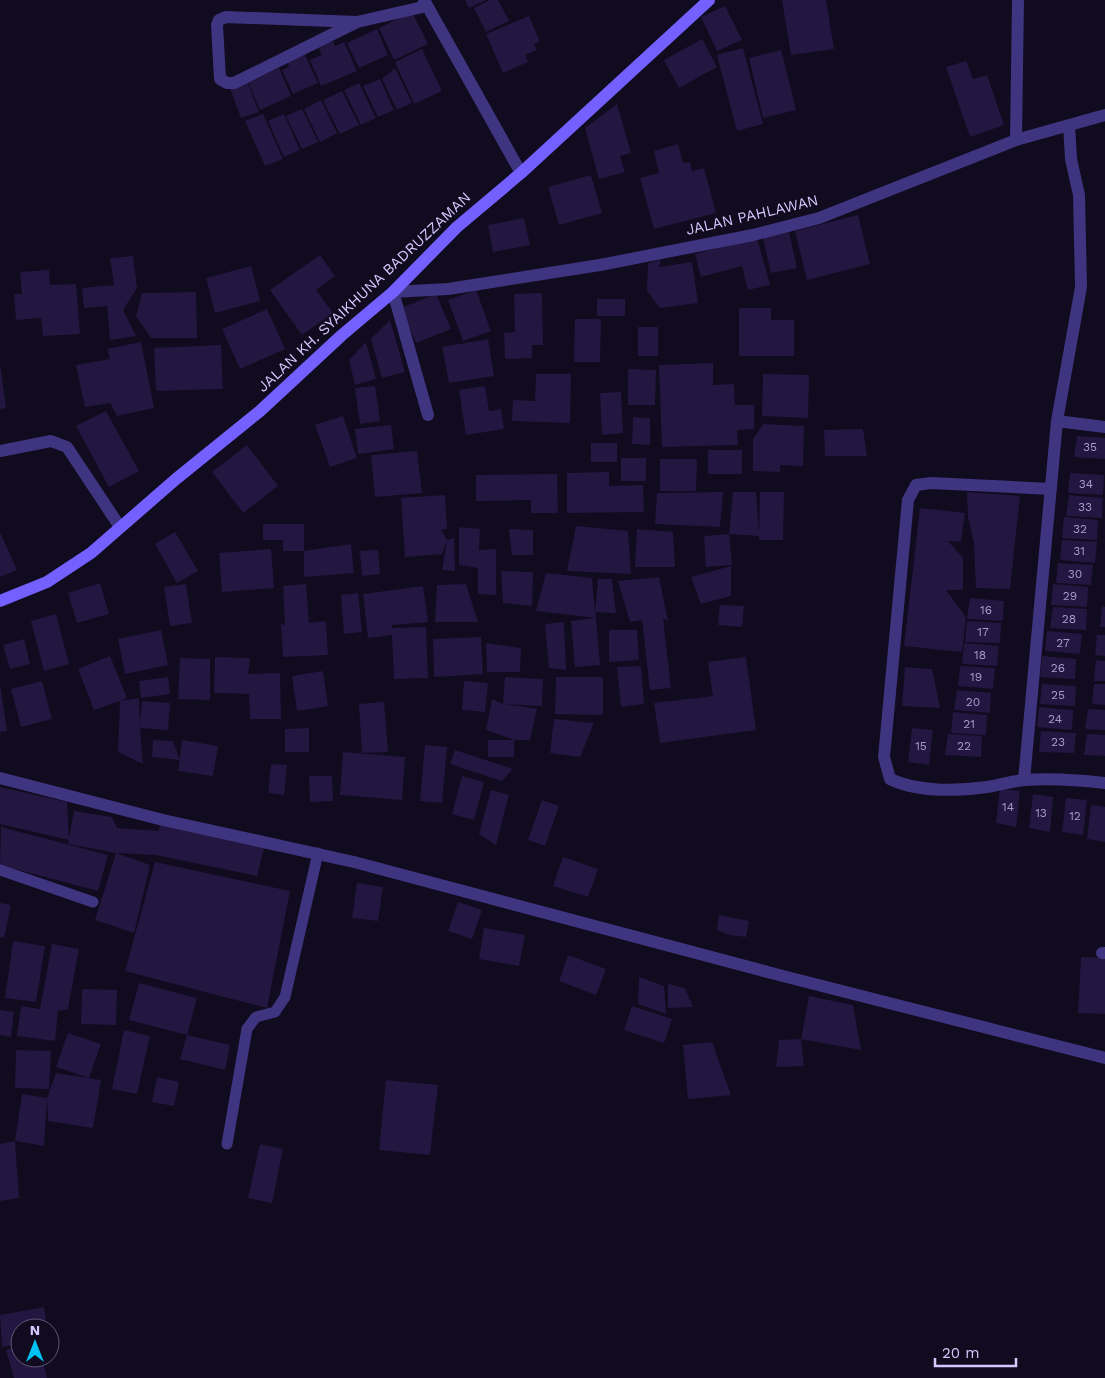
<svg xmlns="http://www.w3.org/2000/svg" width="1105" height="1378" font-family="'Work Sans',sans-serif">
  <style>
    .building { fill: #231640 }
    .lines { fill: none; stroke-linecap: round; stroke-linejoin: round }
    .service { stroke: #3f347f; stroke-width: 11 }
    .minor { stroke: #3f347f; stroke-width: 12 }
    .secondary { stroke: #745fff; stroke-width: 12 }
    .labels { text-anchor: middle; stroke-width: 4; stroke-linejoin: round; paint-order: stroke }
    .number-label { font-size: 12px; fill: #a89ccf }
    .street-label { font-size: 15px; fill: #d4c8ff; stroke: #100b1e }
  </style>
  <rect width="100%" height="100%" fill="#100b1e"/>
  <path class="building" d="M465,0H486L469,8Z
    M490,0H498L509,21L486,32L474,8Z
    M782,0H826L834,49L791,55Z
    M725,6L742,40L717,51L701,17Z
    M412,12L428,44L394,60L379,28Z
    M529,16L540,42L534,44L537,50L525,55L528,62L503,73L486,34Z
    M377,29L388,55L359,68L347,43Z
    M702,39L717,67L679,88L664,60Z
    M333,41L335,46L344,42L357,71L321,86L310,60L322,55L318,47Z
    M743,48L763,124L737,131L717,55Z
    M422,49L442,91L414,104L395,62Z
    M781,50L796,110L763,118L749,58Z
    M304,53L318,83L293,94L282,70L289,67L287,60Z
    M966,61L973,79L987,75L1004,125L970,137L946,67Z
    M279,68L291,96L260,110L248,82Z
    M395,68L412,103L397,110L382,79Z
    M246,79L259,112L241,118L229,86Z
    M380,79L394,110L378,117L363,86Z
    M359,83L376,118L361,125L344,90Z
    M342,91L359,125L340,134L323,100Z
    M321,100L337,133L320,142L304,109Z
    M617,104L631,153L620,156L625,172L599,179L585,128Z
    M302,109L318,142L302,149L286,116Z
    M263,114L283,159L265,166L245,121Z
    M284,114L300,150L284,157L268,121Z
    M678,144L683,163L690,162L692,171L704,168L716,213L654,229L640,178L659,173L654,151Z
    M591,175L602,213L559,225L548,187Z
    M858,215L870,264L807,280L795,231Z
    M524,218L530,245L493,252L488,225Z
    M789,232L797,268L771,273L763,238Z
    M757,238L770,285L748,290L742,266L701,277L695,254Z
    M320,255L335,276L316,290L333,313L302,335L270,290Z
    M133,256L137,288L123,310L136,336L110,340L107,306L84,308L82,288L114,285L110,258Z
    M661,260L659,267L692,262L698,303L660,308L647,291L648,263Z
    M251,266L260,301L215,313L206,278Z
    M49,270L50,285L76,284L80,334L43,336L41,318L16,320L14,294H22L20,272Z
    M476,290L491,331L463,341L448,300Z
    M196,292L197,338H151L136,316L142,293Z
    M542,293L543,345H532V358L505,359L504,333L515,332L514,294Z
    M436,294L451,329L416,343L401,308Z
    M597,299H625V316H597Z
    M739,308H771V320H794V356H739Z
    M267,309L285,349L240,369L222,329Z
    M575,319H601L600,362H574Z
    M390,320L405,372L382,378L371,339Z
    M638,327H658V356H638Z
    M488,339L494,376L449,383L442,347Z
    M141,342L154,408L117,416L110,403L85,407L76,365L110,359L107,349Z
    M366,342L376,379L355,385L349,360Z
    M221,345L223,389L156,391L154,348Z
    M0,363L6,408L0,409Z
    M713,363V385L734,384L735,405H754V429L737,430L738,445L662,447L659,365Z
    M628,369L656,370L655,405H628Z
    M536,374H571L570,423L512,421L513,400L535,401Z
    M763,374L809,375L808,418L762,416Z
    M375,386L380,421L360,424L355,388Z
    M485,386L489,411L501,409L504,429L466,435L459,390Z
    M621,392L623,433L602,435L600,393Z
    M106,411L139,471L109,487L76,426Z
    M343,416L357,458L330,467L315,425Z
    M633,417L650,418V445L632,444Z
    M763,424L804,426L803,466L780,465V472L753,471V439Z
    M391,425L394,449L358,454L355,429Z
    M863,429L867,456H825L824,430Z
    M1077,436L1105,438V459L1074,457Z
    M591,443H617V462H591Z
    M247,445L278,486L243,513L212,472Z
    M708,450H742V474H708Z
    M417,451L422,493L375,497L371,455Z
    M621,458H646V481H621Z
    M660,459H697L696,491H660Z
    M609,472V486L643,485L644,512L567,513V473Z
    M1070,473L1104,475L1103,495L1068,493Z
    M557,474L558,513H531V500L476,501V475Z
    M723,492L720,527L655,524L657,493Z
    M733,492H756L759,534L760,492H784L783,540H759V536L729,534Z
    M967,492L1020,496L1010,589L976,588L974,544L968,517Z
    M445,495L447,529H441L447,540L454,538L455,571L442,570L447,540L442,554L405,557L401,498Z
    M1069,495L1103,498L1102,518L1066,516Z
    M920,508L965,513L961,542L948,541L963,558V590H946L966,617L962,652L904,646Z
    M1064,517L1098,520L1097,540L1062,538Z
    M263,524H304V551H283V540H263Z
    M576,526L628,531L631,574L567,571Z
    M459,527L480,529L479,550L496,549V595L478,594V568L459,565Z
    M509,529L533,530V555H512Z
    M637,529L673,532L675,567H635Z
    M0,532L17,570L0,577Z
    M175,532L198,571L177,583L155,544Z
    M729,534L732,565L706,567L704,536Z
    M1062,540L1097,542L1095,563L1060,560Z
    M351,544L354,573L304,577V551Z
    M271,549L274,588L222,592L219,553Z
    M378,550L380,574L362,576L360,551Z
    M1058,563L1093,565L1091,585L1056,583Z
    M731,566V596L701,604L691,577Z
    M501,571L533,572L532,606L503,603Z
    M546,573L592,578L595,612L598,579H612L616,613L595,612L596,618L600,665L575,667L571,621L596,618L536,611Z
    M659,577L668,621L663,618L671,688L650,690L642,620L630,622L618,581Z
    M100,583L109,614L77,623L68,593Z
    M186,584L192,623L170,626L164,587Z
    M306,584L309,623L326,621L328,655L283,657L281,624L285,625L283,586Z
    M466,584L478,622H435L437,585Z
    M1053,584L1088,587L1087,607L1051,605Z
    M423,586L428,622L392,625V628L426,627L428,678L394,679L392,635L368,638L363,594Z
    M358,593L362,632L344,634L341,595Z
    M970,598L1004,601L1003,621L967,619Z
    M720,605L744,606L742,627L718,625Z
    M1102,606L1105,607V627H1100Z
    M1053,607L1087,609L1086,630L1050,628Z
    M56,614L69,664L44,671L31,621Z
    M967,621L1001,623L1000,643L965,642Z
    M564,622L566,670L549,668L545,624Z
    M161,630L168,665L125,674L118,639Z
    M609,630H637L639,660L609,662Z
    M1047,631L1082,634L1080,654L1045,651Z
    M1097,635H1105V656L1095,655Z
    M481,637L483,674L434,677L433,639Z
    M24,639L30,664L10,669L3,645Z
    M486,643L521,648L520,672H487Z
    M964,643L999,646L997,666L962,664Z
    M110,656L127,698L120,701L139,698L140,725L142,701L170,703L168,730L140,728L143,764L118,752L120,701L94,710L78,669Z
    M1042,656L1076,659L1075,679L1040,677Z
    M215,657L250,658L248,674L280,673L281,719H250L249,694L214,693Z
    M746,657L756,730L660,743L654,703L713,696L708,662Z
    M180,658L210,659V700L178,699Z
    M1096,660L1105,661V681H1094Z
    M641,666L644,704L621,707L617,667Z
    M960,666L995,668L993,689L958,686Z
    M905,667L932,669L940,708L902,706Z
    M323,671L328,706L297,711L292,676Z
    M168,677L170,694L141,698L139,681Z
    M505,677L543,679L542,706L505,704L537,709L530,740H514L486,730L492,699L503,704Z
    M556,677H603V715L555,714Z
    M42,681L52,719L21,727L11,689Z
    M464,681L488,683L485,712L462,710Z
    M0,684L7,731L0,732Z
    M1042,684L1076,686L1075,706L1040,704Z
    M1094,684H1105V705L1092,704Z
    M957,690L991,693L990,713L954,710Z
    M384,702L388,752L362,753L359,704Z
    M1039,707L1073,710L1072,730L1037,727Z
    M1088,709L1105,710V730L1085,729Z
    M953,712L987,715L986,735L951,733Z
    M554,719L594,723L580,757L550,753Z
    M309,728V752H285V729Z
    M912,728L933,730L929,765L908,762Z
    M1041,731L1076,733L1074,753L1039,752Z
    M948,734L982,736L981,757L945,755Z
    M1087,734L1105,735V756L1084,755Z
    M153,740L173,741L180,760L152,757Z
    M182,740L218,746L213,776L178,771Z
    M488,740H514V757H488Z
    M425,745L447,747L442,803L420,801Z
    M455,750L513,769L502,781L450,764Z
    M343,752L405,757L402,800L340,795Z
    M271,764L287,765L284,795L268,793Z
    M309,776H332L333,801L310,802Z
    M462,776L484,782L474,820L452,814Z
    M0,787L67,802L69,840L0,824Z
    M1000,789L1020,791L1016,827L996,823Z
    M491,790L509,795L496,845L479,834Z
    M1033,794L1053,797L1050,832L1029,828Z
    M1066,798L1087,800L1083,835L1062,832Z
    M542,800L559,806L545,846L528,840Z
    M1091,805L1105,807V842L1087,839Z
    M74,811L112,817L117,828L158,831L163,820L264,848L257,876L156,855L116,853L68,844Z
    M1,827L108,855L98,891L0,865Z
    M116,853L150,865L134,933L95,920Z
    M563,857L598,869L588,897L553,886Z
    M155,862L290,891L267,1008L125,971Z
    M357,883L383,887L378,921L352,918Z
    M458,902L482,910L472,939L448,931Z
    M0,903L11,905L4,938L0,937Z
    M719,915L749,921L746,937L729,935L717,930Z
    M484,928L525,935L519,966L479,959Z
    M13,941L45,946L36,1002L5,998Z
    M52,944L79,949L68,1009L58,1011L55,1041L17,1036L21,1006L40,1009Z
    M568,955L606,969L596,995L559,981Z
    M1081,957L1105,958V1014L1078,1013Z
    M639,977L664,986L666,1014L638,1004Z
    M139,983L197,998L187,1035L129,1020Z
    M668,984L685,988L693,1007L668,1008Z
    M82,989L117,990L116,1025L81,1024Z
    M809,996L853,1005L861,1050L801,1039Z
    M632,1006L672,1019L664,1043L624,1030Z
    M0,1010L14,1012L11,1037L0,1035Z
    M124,1030L150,1036L137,1094L112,1089Z
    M68,1033L101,1044L89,1078L56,1067Z
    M187,1035L230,1045L225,1070L180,1059Z
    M801,1039L804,1066L776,1067L779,1040Z
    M712,1042L731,1095L688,1099L683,1045Z
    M16,1050L51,1051L49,1089L15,1088Z
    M56,1073L101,1080L93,1128L48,1121L47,1098Z
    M157,1077L179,1082L174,1106L152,1102Z
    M386,1080L438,1085L430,1155L379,1150Z
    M22,1094L47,1098L44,1146L15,1141Z
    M15,1141L19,1198L0,1201V1144Z
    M260,1144L283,1149L272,1203L248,1198Z
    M44,1307L47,1328H20V1344L2,1347L0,1315Z
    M20,1346V1358H42L47,1378H14L6,1350Z"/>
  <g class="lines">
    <path class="service" d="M0,870L93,902
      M227,1144L247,1029L256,1017L275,1012L285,997L318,853"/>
    <path class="minor" d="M424,0L521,173
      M357,22L226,17L219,20L217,25L220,79L227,83H234L357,22L427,6
      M1016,140L1018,0
      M428,415L393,292L448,289L600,265L753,235L819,218L1016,140L1105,115
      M1057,421L1105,427
      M0,451L51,441L67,447L120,527
      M1051,489L931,483L916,485L908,500L884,757L890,779C917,792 957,791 987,787C1000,785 1012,781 1025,780C1051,778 1079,780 1105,783
      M0,778L163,820L354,862L779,975L1105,1058
      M1024,780L1057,421L1081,287L1079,195L1071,159L1069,125
      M1102,953H1105"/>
    <path class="secondary" d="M0,601L47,582L91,553L176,479L260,411L342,335L393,292L457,227L521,173L709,0"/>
  </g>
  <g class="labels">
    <g class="number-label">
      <text x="1090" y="451">35</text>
      <text x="1086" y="488">34</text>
      <text x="1085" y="511">33</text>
      <text x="1080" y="533">32</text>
      <text x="1079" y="555">31</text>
      <text x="1075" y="578">30</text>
      <text x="1070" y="600">29</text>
      <text x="986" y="614">16</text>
      <text x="1069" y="623">28</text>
      <text x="983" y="636">17</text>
      <text x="1063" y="647">27</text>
      <text x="980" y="659">18</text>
      <text x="1058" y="672">26</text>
      <text x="976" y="681">19</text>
      <text x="1058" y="699">25</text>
      <text x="973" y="706">20</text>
      <text x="1055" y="723">24</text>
      <text x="969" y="728">21</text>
      <text x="1058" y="746">23</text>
      <text x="921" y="750">15</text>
      <text x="964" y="750">22</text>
      <text x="1008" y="811">14</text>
      <text x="1041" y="817">13</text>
      <text x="1075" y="820">12</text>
    </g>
    <g class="street-label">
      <text transform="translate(752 215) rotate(-13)" y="5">JALAN PAHLAWAN</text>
      <text transform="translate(364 292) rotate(-43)" y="5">JALAN KH. SYAIKHUNA BADRUZZAMAN</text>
    </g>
  </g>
  <g transform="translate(35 1343)"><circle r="24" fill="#100b1e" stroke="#5e5778"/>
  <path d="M0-4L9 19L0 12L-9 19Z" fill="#00c1f3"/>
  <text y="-8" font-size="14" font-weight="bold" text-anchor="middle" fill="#d4c8ff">N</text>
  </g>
  <path d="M935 1358v8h81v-8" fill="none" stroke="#d4c8ff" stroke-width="2.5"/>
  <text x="942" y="1358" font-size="15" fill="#d4c8ff" stroke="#100b1e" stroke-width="4" paint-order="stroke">20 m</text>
</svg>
